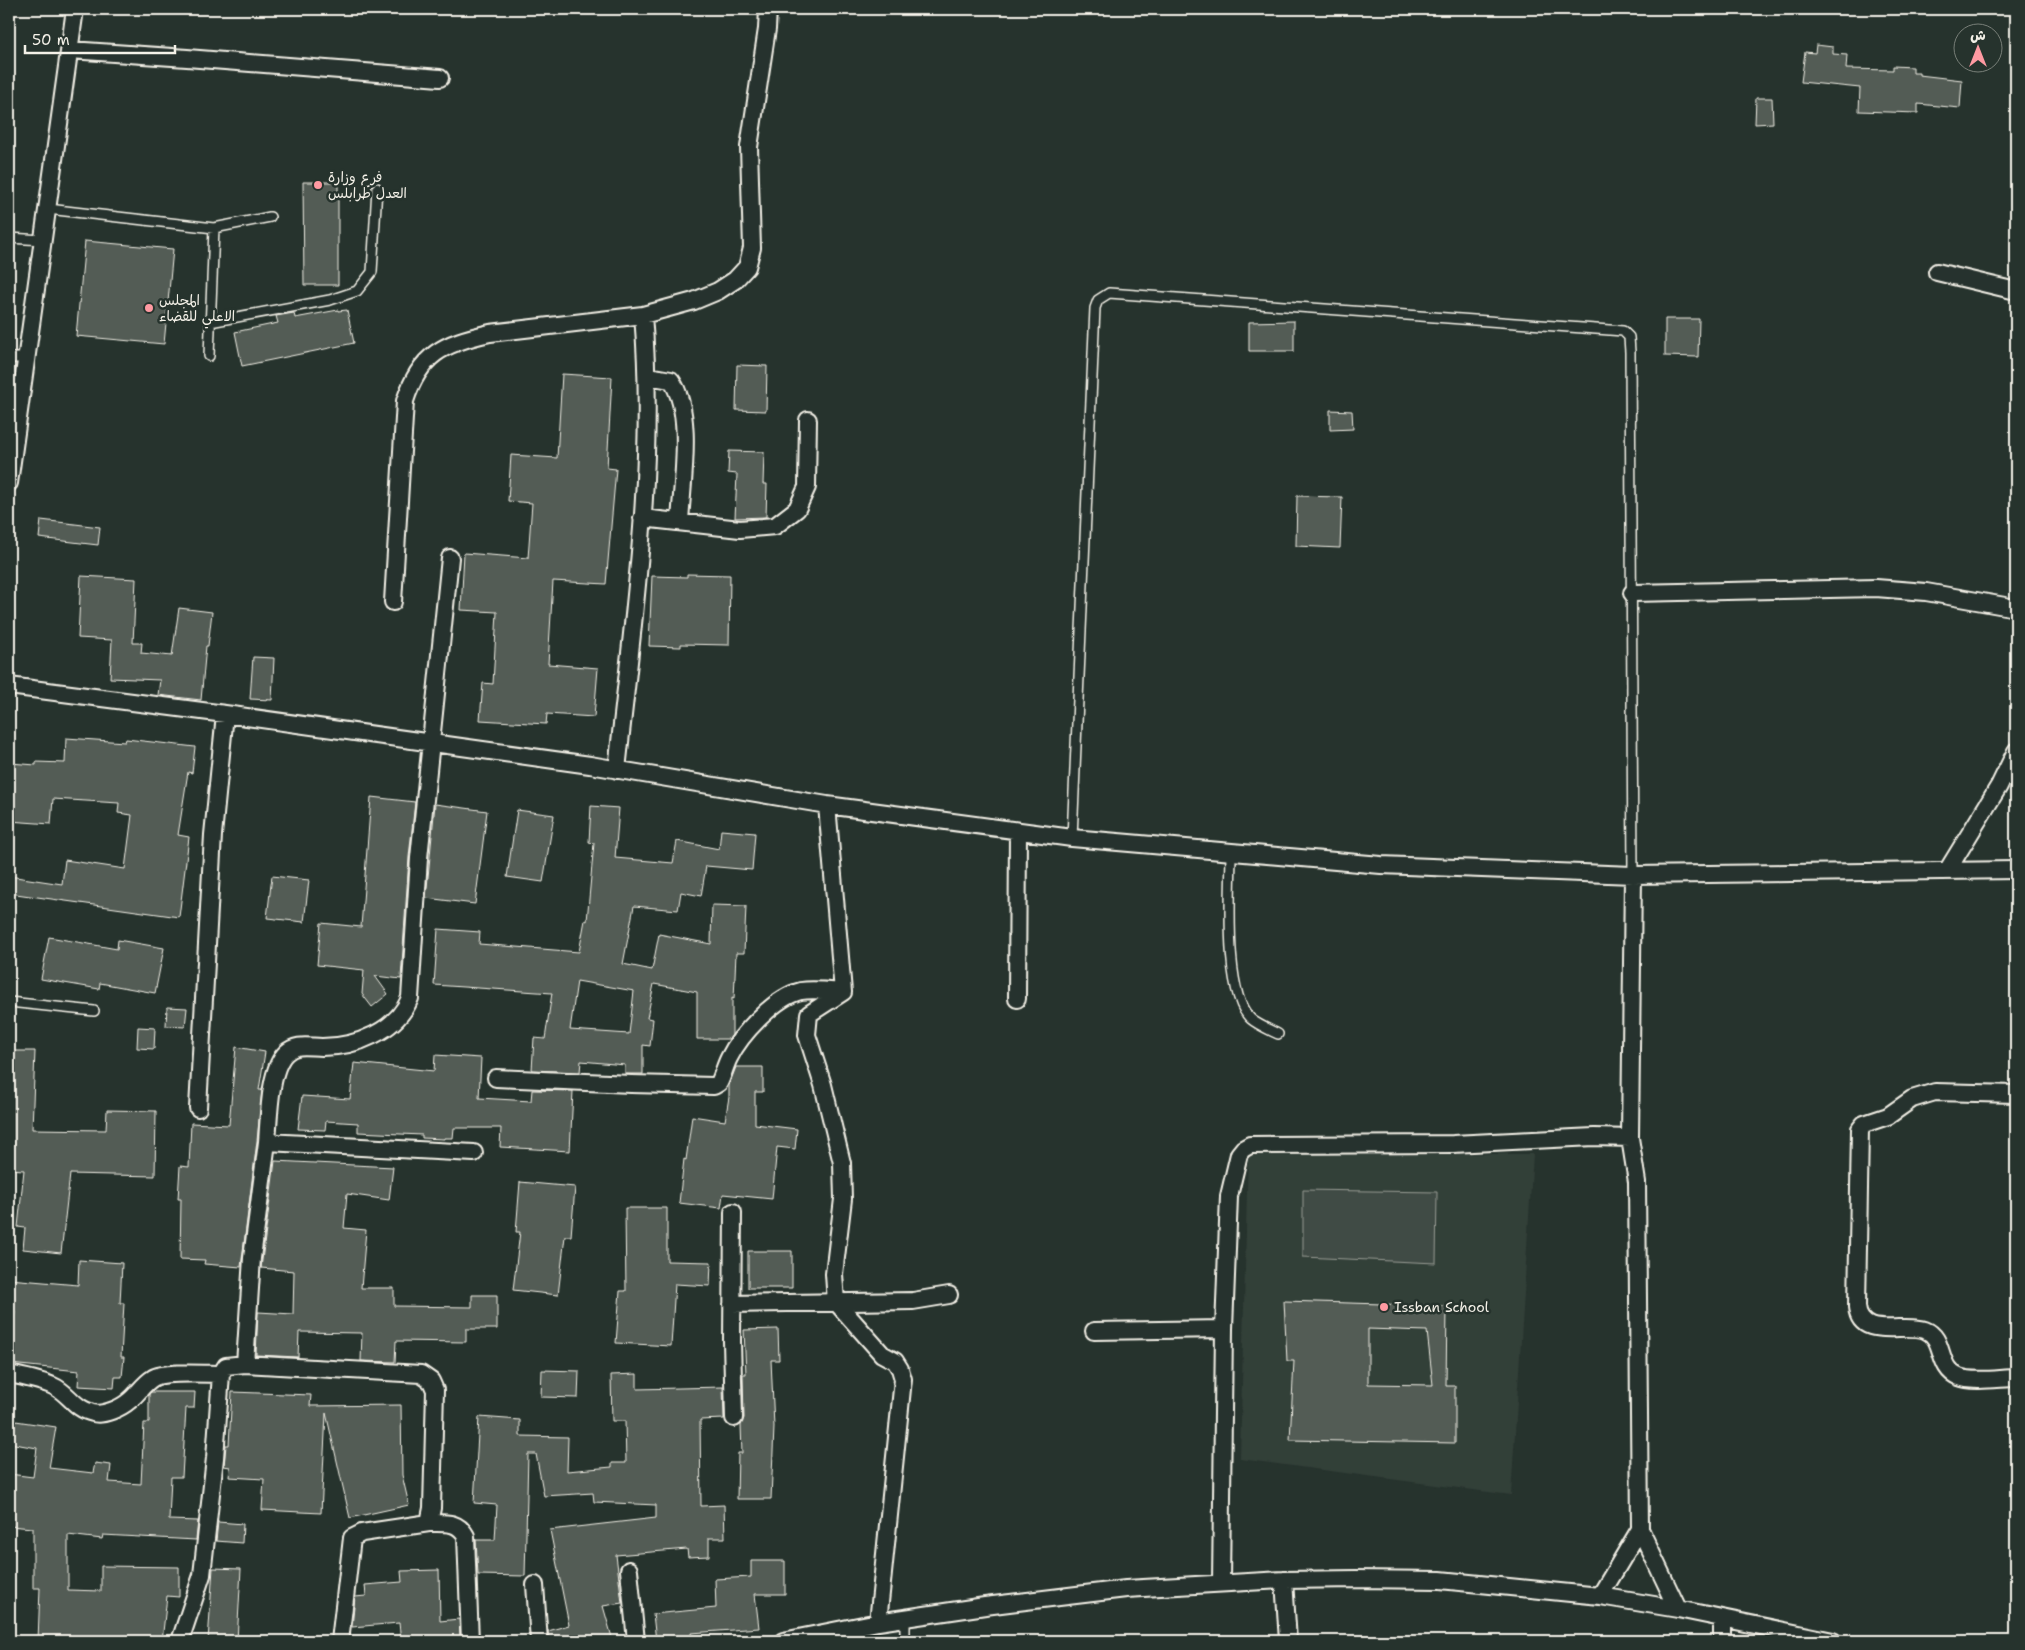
<svg xmlns="http://www.w3.org/2000/svg" width="2025" height="1650" font-family="'Shantell Sans','Playpen Sans Arabic',sans-serif">
  <style>
    .built { fill: #333f39 }
    .green { fill: #414b45; stroke: #9a9e96 }
    .building { fill: #525c55; stroke: #f4f1e8; fill-rule: evenodd }
    .lines { fill: none; stroke-linecap: round; stroke-linejoin: round }
    .service-casing { stroke: #f4f1e8; stroke-width: 12 }
    .minor-casing { stroke: #f4f1e8; stroke-width: 20 }
    .service { stroke: #26332d; stroke-width: 9 }
    .minor { stroke: #26332d; stroke-width: 16 }
    .poi-dot { fill: #ff9aa2; stroke: #26332d; stroke-width: 2 }
    .labels { text-anchor: middle; stroke-width: 5; stroke-linejoin: round; paint-order: stroke }
    .poi-label { font-size: 14px; fill: #f4f1e8; stroke: #26332d; text-anchor: start }
  </style>
  <rect width="100%" height="100%" fill="#26332d"/>
  <filter id="ink" filterUnits="userSpaceOnUse"><feTurbulence type="fractalNoise" baseFrequency=".02" numOctaves="2"/><feDisplacementMap in="SourceGraphic" scale="10" xChannelSelector="R" yChannelSelector="G"/><feConvolveMatrix kernelMatrix="1 2 1 2 8 2 1 2 1" color-interpolation-filters="sRGB"/></filter>
  <g filter="url(#ink)">
    <path class="built" d="M1248,1154H1533L1511,1495L1240,1459Z"/>
    <path class="green" d="M1303,1190L1437,1192L1436,1263L1303,1257Z"/>
    <path class="building" d="M1816,45L1833,47V54L1847,55L1846,69L1893,70V66L1913,67V73H1919V75L1962,80L1960,108L1918,104V113L1859,111L1860,88L1801,82L1805,52L1815,53Z
      M1756,98H1772L1773,123L1755,124Z
      M303,182H338V285H304Z
      M85,241L173,249L164,344L76,336Z
      M338,310V311L347,310L354,343L242,366L235,332L278,323L276,316L294,313L295,318Z
      M1665,319H1699L1698,357L1665,356Z
      M1294,321V351H1249V322Z
      M737,365L767,366L766,411L736,410Z
      M562,374L612,377L607,468L616,469L606,584L553,581L548,664L598,668L594,717L547,714L546,724L480,720L483,683L493,684L497,612L461,610L464,553L528,558L532,503L508,501L511,455L557,458Z
      M1330,410L1352,411L1353,429L1330,430Z
      M729,451L764,452L763,484H767L766,517L735,518L737,474L728,473Z
      M1297,496L1342,497L1340,548L1296,546Z
      M41,520L100,527L98,545L39,538Z
      M687,574L730,575L729,645L681,644V647L649,646L652,576L687,577Z
      M81,576L136,579L133,643H142L141,653L172,656L179,608L212,612L208,646H206L201,700L158,695L160,680L110,678L112,640L78,638Z
      M253,657L274,658L272,700L250,699Z
      M66,738L125,742L126,739L195,747L192,773L188,772L178,835L189,837L179,917L9,893V876L62,884L65,860L125,869L132,815L118,813L119,803L53,799L51,824L9,821L10,763L36,765V762L65,763Z
      M371,797L415,802L409,857L401,979L375,976L388,994L372,1007L362,994L364,970L317,965L321,923L361,927Z
      M435,804L487,811L475,904L426,898Z
      M591,806L619,808L615,858L673,863L677,841L719,849L721,830L755,833L752,870L706,866L701,896L681,892L678,910L634,906L623,964L652,970L659,934L711,944L712,905L746,906L744,953H736L734,999L732,998V1035L729,1039H697V992L654,984L647,1018L653,1019L650,1046L643,1045V1074H625V1065L581,1061L580,1072L532,1070L534,1038L545,1039L552,993L434,985L438,929L480,932L479,944L579,952L585,920L587,921L594,843L589,842ZM577,981L634,991L629,1034L570,1030Z
      M517,810L554,815L543,882L507,877Z
      M272,876L309,880L304,922L267,918Z
      M49,937L117,949L118,940L164,948L155,993L100,983L99,989L41,979Z
      M167,1007L187,1008L185,1027L166,1026Z
      M138,1027L155,1028L154,1049L137,1048Z
      M236,1047L265,1052L259,1090H262L257,1141L241,1267L204,1264L205,1260L180,1259L181,1199H178L180,1166L189,1167L191,1123L229,1125Z
      M9,1051H35L32,1129L106,1130L107,1110L156,1111L155,1176L70,1174L61,1253L23,1249L25,1228L18,1227L24,1170L9,1169Z
      M435,1055L481,1058L479,1098L531,1101L532,1090L573,1091L570,1151L500,1147L501,1128H454L453,1138H444V1139L422,1138V1135L358,1132V1123L326,1121L325,1130L298,1129L302,1096L350,1099L354,1063L434,1071Z
      M736,1067H763V1092H755V1124L797,1129L795,1149L777,1147L772,1199L723,1194L721,1208L679,1203L684,1159L686,1160L692,1116L725,1121L729,1097V1085Z
      M275,1161L393,1167L389,1200L347,1194L344,1228L366,1230L361,1288H394V1306L472,1307V1295H497V1329H466V1342L396,1341L395,1362L361,1361L362,1333L299,1332L298,1357L256,1355L258,1312L293,1314L294,1271L261,1268Z
      M520,1182L575,1187L571,1236H565L558,1295L513,1290L520,1232H516Z
      M625,1208H667V1261L711,1262L710,1286L675,1284L671,1346L616,1343L620,1291H626Z
      M748,1251H792V1288H748Z
      M79,1260L122,1263L120,1303H124L121,1357H124L122,1377H115L114,1388L78,1386L79,1371L10,1364L15,1311L9,1310V1279L78,1285Z
      M1284,1301L1447,1306L1446,1386H1455V1443L1290,1440L1294,1361H1287ZM1368,1329L1427,1331L1433,1385L1368,1384Z
      M778,1329L779,1360H771L774,1427L771,1499H737L738,1453H742L741,1425L744,1418L743,1374H746L744,1330Z
      M542,1370L579,1371L578,1398L541,1397Z
      M637,1374V1389L723,1387L724,1419L700,1420L701,1506L724,1505L725,1538H709V1556L688,1557L687,1549L616,1555L622,1603L603,1606L613,1641H549L548,1631L569,1625L550,1530L656,1518V1505L594,1502L593,1493L544,1496L536,1454H528L525,1576L478,1575L476,1540H495L497,1505L474,1503L479,1417L520,1420V1436L568,1437L567,1471L612,1467V1463H626L625,1421H612L611,1375Z
      M151,1392H195L194,1408H186L182,1477H171L169,1520L198,1521L196,1540L103,1535L102,1539L68,1535V1590L101,1591V1566L179,1567V1597L167,1596L162,1641H38L40,1588H33V1528L9,1526V1474L33,1477L37,1448L9,1443V1420L56,1427L49,1468L93,1473L95,1463L111,1465L109,1482L141,1484L144,1423H149V1394Z
      M232,1392L311,1395L310,1406L401,1405L402,1475L409,1505L350,1518L326,1413L321,1513L262,1510L264,1479L229,1477L230,1467L224,1466L226,1445H229Z
      M218,1522L243,1524L242,1543L216,1541Z
      M751,1561H785V1594H755L759,1628L691,1633L692,1641H656L653,1614L716,1608L715,1579L751,1577Z
      M213,1568L241,1569L237,1641H208Z
      M439,1570L440,1621L459,1619L460,1638L450,1639V1641H401L399,1623L352,1627L355,1597L366,1596L365,1585L402,1582L401,1571Z"/>
    <g class="lines">
      <defs>
        <path id="service" d="M48,209L214,228L270,217
          M9,238L43,240
          M210,322L330,300L357,291L372,272L377,188
          M209,356L214,228
          M9,358H26
          M1072,838L1095,308L1098,300L1109,293L1623,331L1629,337L1630,352L1633,875
          M1231,852C1231,890 1223,994 1251,1019C1258,1025 1270,1030 1278,1034
          M9,1002L94,1011
          M905,1618V1641"/>
        <path id="minor" d="M70,50L187,58L440,78
          M1937,272L2016,291
          M648,376L671,380C694,412 682,482 680,522
          M9,483L75,9
          M642,518L740,529L775,526L797,509L807,487L808,420
          M1632,593L1876,588L1926,592L2016,608
          M393,602L405,401C420,354 444,343 490,333L643,315L694,301L718,291L735,280L747,267L752,248L749,147L767,29L768,9
          M9,686L225,714L590,765L827,805L1072,838L1381,865L1633,875L2016,870
          M617,770C633,619 656,467 643,315
          M827,805L843,992L809,1014L807,1035L823,1085L842,1163L843,1199L834,1274L836,1302L882,1354L895,1361L900,1369L903,1379L878,1622
          M1947,871L1999,786L2016,751
          M1633,875L1630,1138L1637,1182L1640,1529L1678,1609
          M1017,999L1018,832
          M496,1078L631,1084L714,1086L719,1083C723,1075 725,1066 729,1058C740,1035 775,997 801,991C813,989 830,991 843,992
          M2016,1094L1935,1092L1912,1099L1888,1116L1864,1124L1860,1129L1857,1307C1860,1341 1904,1322 1925,1330C1946,1338 1936,1368 1959,1377C1973,1383 2001,1378 2016,1378
          M198,1108L213,835L225,714
          M267,1142C269,1119 269,1069 286,1053C296,1043 309,1047 322,1047C356,1047 397,1031 410,998L419,858L450,558
          M733,1212L732,1341L734,1418
          M732,1304L913,1301L949,1295
          M1094,1331L1224,1329
          M245,1364L252,1258L267,1142L474,1153
          M9,1374C23,1377 40,1380 53,1386C68,1392 74,1409 93,1413C103,1416 121,1408 129,1401C138,1394 143,1384 153,1378C164,1371 207,1374 221,1374
          M429,1523C445,1523 458,1521 466,1536L470,1641
          M629,1570L636,1641
          M1284,1580L1288,1641
          M1221,1583L1224,1329L1229,1196L1239,1154L1243,1149L1250,1145L1453,1144L1594,1137L1630,1138
          M535,1585L539,1641
          M1600,1596L1640,1529
          M1722,1620V1641
          M180,1641L202,1575L215,1458L221,1374L226,1366L245,1364L421,1374L431,1381L435,1390L432,1508L429,1523L362,1533L352,1538L340,1641
          M783,1641L878,1622L985,1606L1126,1589L1284,1580L1356,1579L1440,1580L1600,1596L1678,1609L1833,1641"/>
      </defs>
      <use href="#service" class="service-casing"/>
      <use href="#minor" class="minor-casing"/>
      <use href="#service" class="service"/>
      <use href="#minor" class="minor"/>
    </g>
  </g>
  <g class="poi-dot">
    <circle cx="318" cy="185" r="5"/>
    <circle cx="149" cy="308" r="5"/>
    <circle cx="1384" cy="1307" r="5"/>
  </g>
  <g class="labels">
    <g class="poi-label">
      <text x="328" y="182">فرع وزارة<tspan x="328" dy="16">العدل طرابلس</tspan></text>
      <text x="159" y="305">المجلس<tspan x="159" dy="16">الاعلي للقضاء</tspan></text>
      <text x="1394" y="1312">Issban School</text>
    </g>
  </g>
  <rect width="2025" height="1650" fill="none" stroke="#26332d" stroke-width="30"/>
  <rect x="15" y="15" width="1995" height="1620" fill="none" stroke="#f4f1e8" stroke-width="2" filter="url(#ink)"/>
  <g transform="translate(1978 48)"><circle r="24" fill="#26332d" stroke="#787f78"/>
  <path d="M0-4L9 19L0 12L-9 19Z" fill="#ff9aa2"/>
  <text y="-8" font-size="14" font-weight="bold" text-anchor="middle" fill="#f4f1e8">ش</text>
  </g>
  <path d="M25 45v8h150v-8" fill="none" stroke="#f4f1e8" stroke-width="2.5"/>
  <text x="32" y="45" font-size="15" fill="#f4f1e8" stroke="#26332d" stroke-width="4" paint-order="stroke">50 m</text>
</svg>
